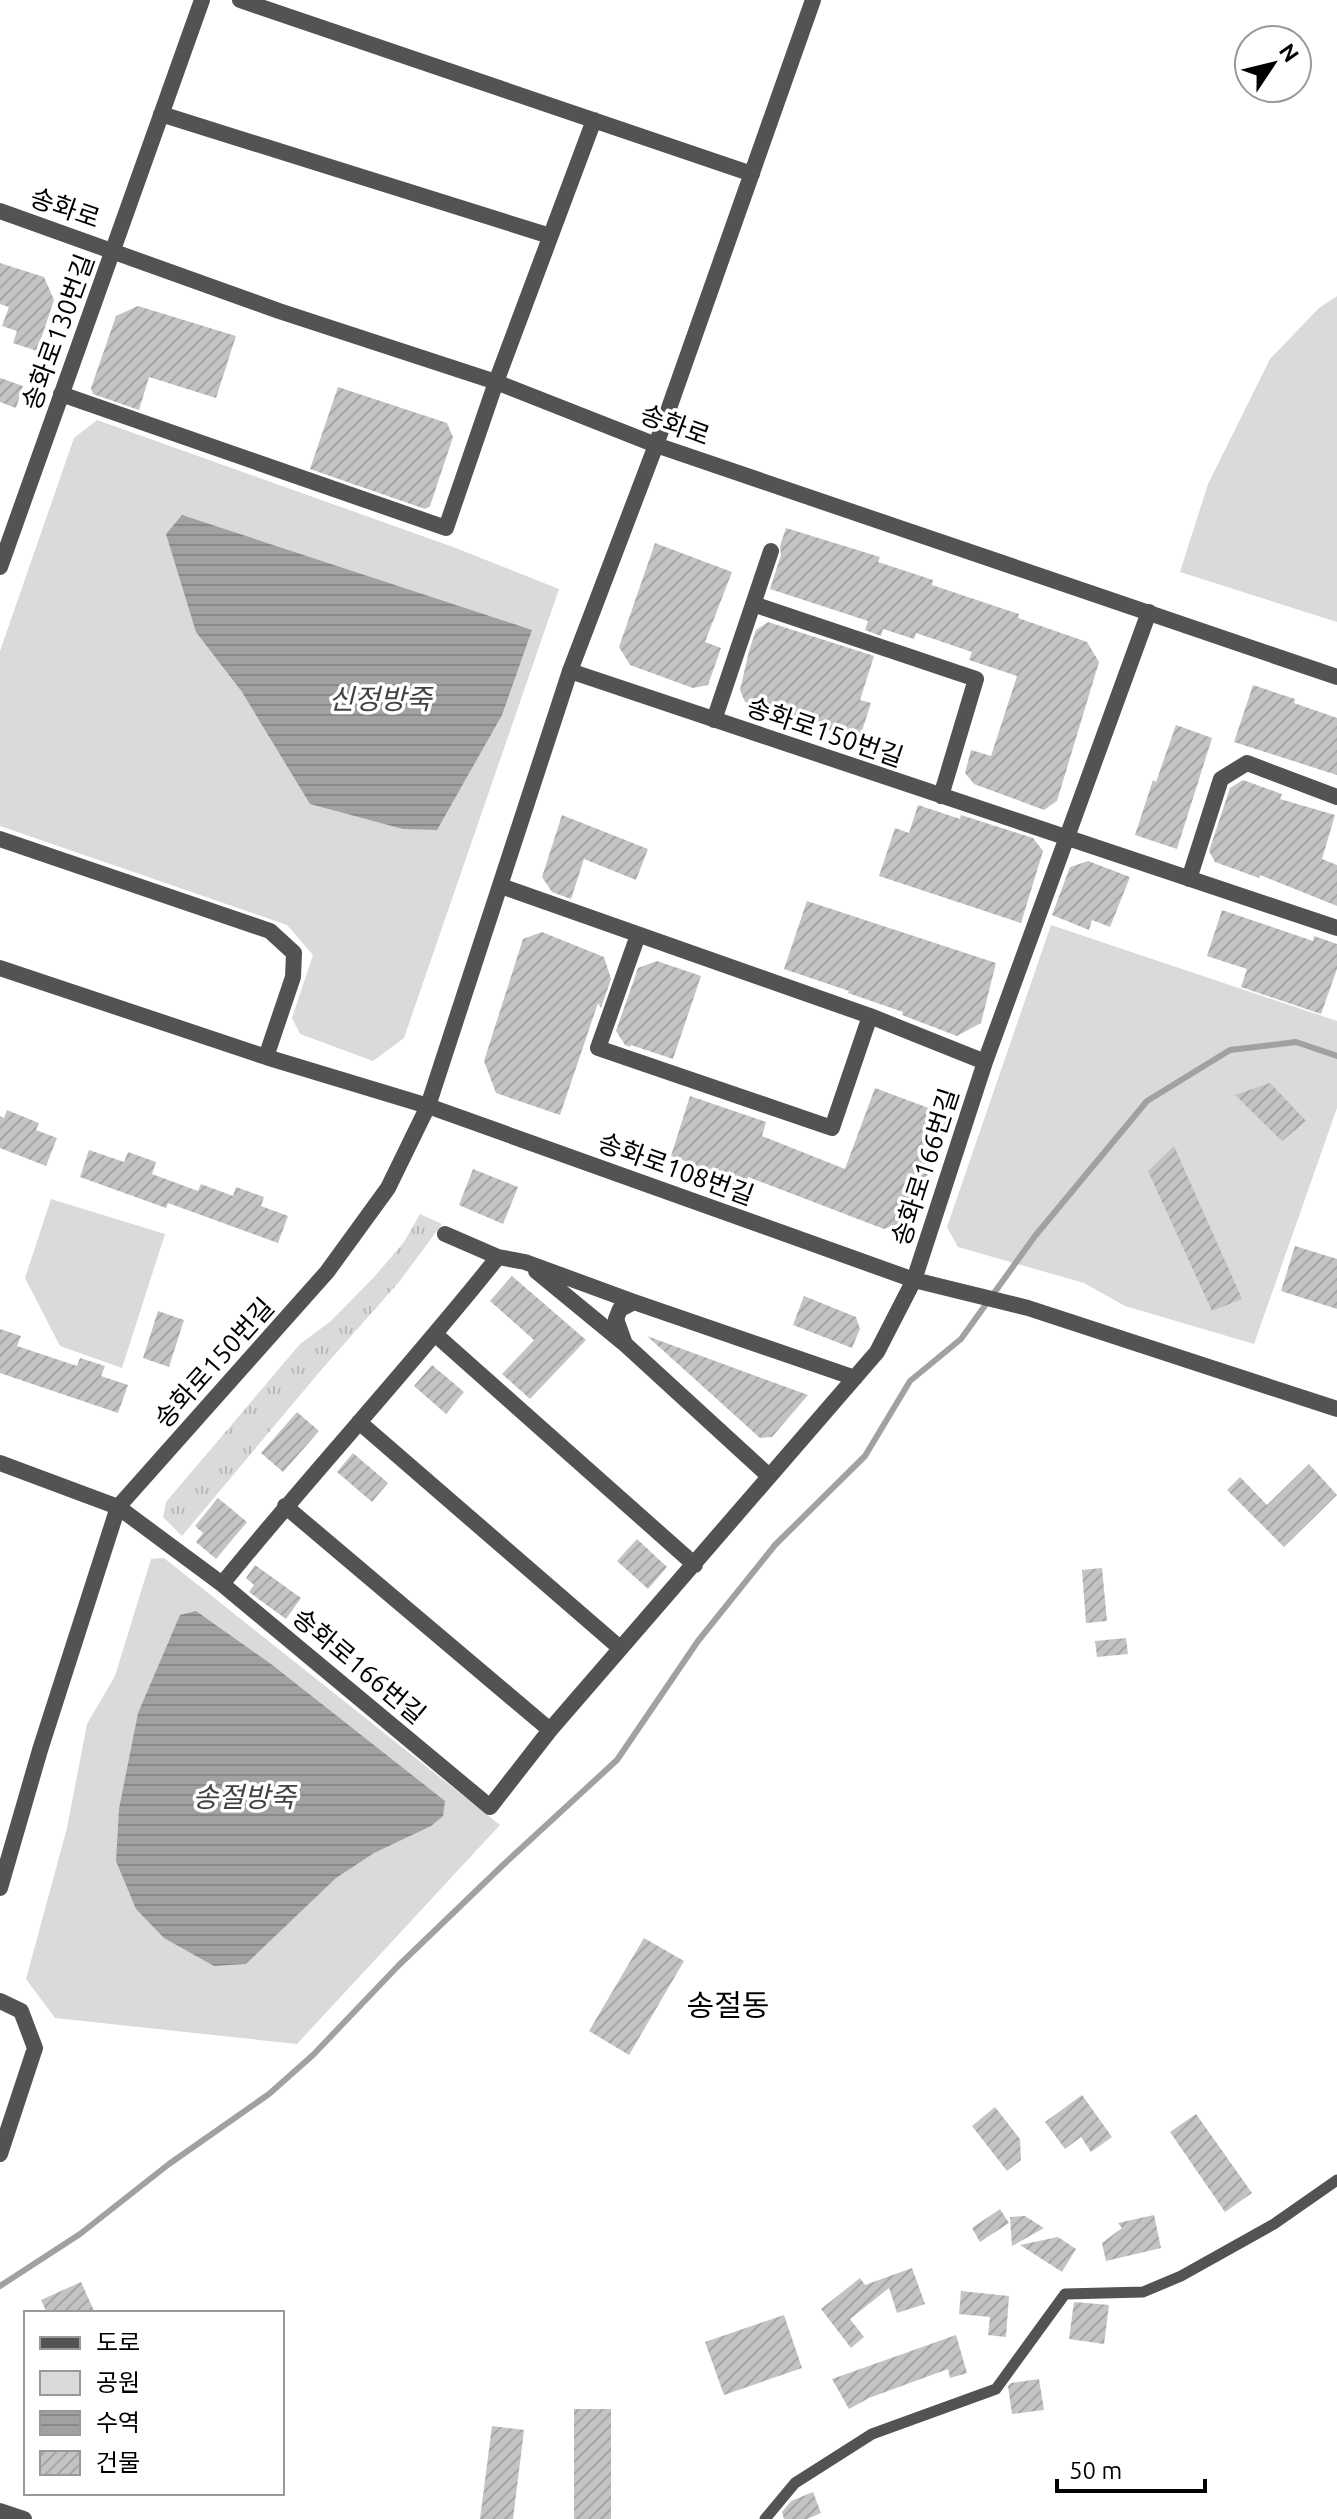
<svg xmlns="http://www.w3.org/2000/svg" width="1337" height="2519" font-family="Ubuntu,'Noto Sans KR',sans-serif">
  <style>
    .grass { fill: url(#grass-tufts) }
    .park { fill: #dadada }
    .water { fill: url(#water-rules) }
    .lines { fill: none; stroke-linecap: round; stroke-linejoin: round }
    .stream { stroke: #a1a1a1; stroke-width: 6 }
    .building { fill: url(#building-hatch) }
    .service { stroke: #535353; stroke-width: 11 }
    .minor { stroke: #535353; stroke-width: 16 }
    .tertiary { stroke: #535353; stroke-width: 16 }
    .labels { text-anchor: middle; stroke-width: 7; stroke-linejoin: round; paint-order: stroke }
    .street-label { font-size: 26px; fill: #000; stroke: #fff }
    .water-label { font-size: 28px; font-style: italic; fill: #424242; stroke: #fff }
    .quarter-label { font-size: 30px; fill: #000; stroke: #fff }
  </style>
  <defs>
    <pattern id="grass-tufts" width="24" height="20" patternUnits="userSpaceOnUse" patternTransform="scale(2)"><rect width="24" height="20" fill="#dadada"/><path d="M3 7l-1-3M5 7V3M7 7l1-3M15 17l-1-3M17 17v-4M19 17l1-3" fill="none" stroke="#b9b9b9"/></pattern>
    <pattern id="water-rules" width="6" height="5" patternUnits="userSpaceOnUse" patternTransform="scale(2)"><rect width="6" height="5" fill="#a1a1a1"/><path d="M0 2.5h6" fill="none" stroke="#898989"/></pattern>
    <pattern id="building-hatch" width="6" height="6" patternUnits="userSpaceOnUse" patternTransform="scale(2)"><rect width="6" height="6" fill="#c3c3c3"/><path d="M-1 1l2-2M0 6l6-6M5 7l2-2" fill="none" stroke="#a6a6a6"/></pattern>
  </defs>
  <rect width="100%" height="100%" fill="#fff"/>
  <path class="grass" d="M420,1214L442,1224L399,1282L322,1369L182,1536L163,1517L166,1502L300,1344L331,1321L375,1276L404,1242Z"/>
  <path class="park" d="M1337,296V622L1180,572L1208,484L1270,359L1319,308Z
    M97,420L453,547L559,589L404,1038L373,1061L300,1034L292,1018L313,955L287,925L0,826V651L74,438Z
    M1051,925L1337,1021V1108L1254,1344L1125,1306L1084,1283L958,1247L947,1227Z
    M51,1199L165,1234L122,1368L60,1346L25,1278Z
    M164,1558L500,1825L297,2044L55,2018L26,1979L67,1828L87,1724L115,1676L151,1559Z"/>
  <path class="water" d="M182,515L532,630L502,715L437,830L403,829L310,804L242,692L196,632L166,534Z
    M196,1611L271,1664L445,1801L443,1816L431,1826L374,1853L336,1878L246,1964L214,1966L164,1938L136,1909L116,1861L119,1809L138,1713L180,1615Z"/>
  <g class="lines">
    <path class="stream" d="M0,2286L80,2234L169,2164L269,2094L313,2055L399,1965L503,1865L617,1760L698,1641L775,1545L865,1456L910,1381L961,1339L1035,1236L1147,1101L1230,1050L1296,1042L1337,1056"/>
  </g>
  <path class="building" d="M0,263L44,277L54,300L37,351L13,343L17,331L2,326L9,307L0,304Z
    M138,306L236,336L216,398L149,377L139,410L93,394L91,388L116,316Z
    M0,378L23,386L16,408L0,402Z
    M338,387L447,423L453,437L430,506L425,509L310,469Z
    M786,528L880,557L878,562L933,580L932,585L1019,614L1018,618L1087,642L1099,662L1057,801L1044,810L974,784L965,773L971,750L991,756L1017,676L969,660L972,652L916,633L914,639L883,629L881,636L865,630L868,621L770,589L781,555L780,546Z
    M655,543L732,572L705,642L721,648L708,685L693,688L630,665L619,647Z
    M768,622L874,656L860,700L871,703L859,740L745,702L740,690L749,651L756,630Z
    M1253,685L1295,699L1294,703L1337,718V775L1234,742Z
    M1176,725L1212,738L1177,849L1135,835L1153,780L1156,782Z
    M1243,780L1282,794L1280,799L1335,815L1322,859L1337,865V906L1260,875L1259,878L1215,862L1209,851L1230,788Z
    M918,805L960,819L961,815L1033,838L1043,851L1021,923L879,876L895,828L909,833Z
    M562,815L648,849L636,880L584,859L571,899L552,892L542,877Z
    M1088,861L1130,877L1110,927L1092,920L1089,930L1052,915L1070,867Z
    M807,901L996,963L981,1023L957,1036L902,1015L903,1012L848,993L849,991L784,969Z
    M1222,910L1313,941L1314,936L1337,944V969L1321,1014L1241,987L1247,969L1207,956Z
    M542,932L604,957L611,979L601,1008L598,1003L560,1115L496,1093L484,1061L523,939Z
    M657,961L701,976L673,1059L631,1045L630,1047L625,1045L616,1031L638,968Z
    M1270,1083L1306,1121L1282,1141L1235,1095Z
    M875,1088L950,1116L911,1219L884,1229L748,1177L745,1188L686,1168L688,1162L671,1156L690,1096L766,1122L762,1136L845,1169Z
    M7,1110L39,1123L36,1130L57,1138L46,1166L0,1148V1116L4,1118Z
    M1174,1146L1242,1299L1212,1311L1148,1171Z
    M89,1150L124,1162L128,1152L156,1162L152,1174L198,1191L201,1184L233,1196L236,1187L264,1197L261,1206L288,1216L278,1243L168,1203L166,1208L80,1177Z
    M473,1169L518,1187L503,1224L459,1205Z
    M1295,1246L1337,1259V1309L1281,1291Z
    M512,1276L586,1340L530,1399L502,1374L534,1340L490,1301Z
    M804,1296L856,1317L860,1329L852,1348L793,1325Z
    M158,1311L184,1320L169,1367L143,1358Z
    M0,1329L21,1336L17,1346L77,1366L80,1358L105,1366L101,1376L128,1385L118,1413L0,1373Z
    M647,1336L808,1395L772,1437L760,1438Z
    M432,1365L464,1392L446,1414L414,1386Z
    M297,1412L319,1431L283,1472L261,1453Z
    M353,1453L388,1483L372,1502L337,1472Z
    M1309,1464L1337,1495L1284,1547L1227,1490L1240,1477L1267,1505Z
    M218,1498L247,1522L216,1559L196,1542L203,1533L195,1526Z
    M637,1539L667,1567L648,1589L617,1561Z
    M255,1565L301,1598L286,1619L249,1592L254,1585L246,1578Z
    M1102,1568L1107,1621L1086,1623L1082,1570Z
    M1126,1638L1128,1654L1097,1657L1095,1641Z
    M644,1938L684,1961L629,2055L589,2031Z
    M1082,2095L1112,2137L1091,2152L1081,2137L1065,2149L1045,2122Z
    M995,2107L1020,2139L1021,2160L1007,2171L972,2126Z
    M1196,2114L1252,2193L1225,2212L1170,2132Z
    M1000,2209L1009,2223L980,2242L972,2228Z
    M1154,2215L1161,2248L1106,2261L1102,2243L1122,2228L1118,2223Z
    M1025,2216L1044,2228L1012,2246L1010,2217Z
    M1058,2237L1076,2249L1062,2272L1020,2245Z
    M912,2268L925,2304L897,2313L889,2288L850,2319L864,2337L851,2348L821,2309L860,2278L865,2285Z
    M81,2282L95,2313H47L41,2300Z
    M961,2291L1009,2296L1006,2337L988,2335L990,2317L959,2314Z
    M1074,2302L1109,2305L1104,2344L1069,2339Z
    M784,2315L802,2368L724,2395L705,2342Z
    M956,2335L967,2373L950,2378L948,2369L869,2398L849,2409L832,2379Z
    M1039,2379L1044,2410L1012,2414L1008,2386L1011,2383Z
    M574,2409H611V2519H574Z
    M492,2426L524,2430L513,2519H480Z
    M813,2492L821,2513L807,2519H784L782,2512L791,2501Z"/>
  <g class="lines">
    <path class="service" d="M765,2519L795,2483L872,2434L996,2389L1065,2294L1143,2292L1181,2276L1274,2224L1337,2180"/>
    <path class="minor" d="M240,0L752,174
      M161,114L550,236
      M61,394L446,528L496,382L594,120
      M656,445L813,0
      M0,567L202,0
      M753,604L976,679L941,796
      M570,671L1337,928
      M714,720L771,551
      M0,839L270,931L294,953L293,977L266,1057
      M1189,879L1221,779L1247,763L1337,797
      M501,886L870,1016L985,1062
      M638,935L598,1048L832,1128L870,1016
      M0,968L266,1057L428,1106L914,1280L1028,1308L1337,1409
      M445,1234L498,1257L525,1262L634,1302L855,1378
      M536,1271L626,1345L769,1476
      M436,1335L695,1565
      M625,1344L616,1319L620,1309L634,1302
      M359,1422L620,1648
      M0,1463L118,1507L222,1584L490,1807L550,1730L877,1352L914,1280L985,1062L1149,612
      M285,1506L550,1730
      M222,1584C312,1473 409,1369 498,1257
      M0,2001L21,2011L35,2048L0,2154"/>
    <path class="tertiary" d="M0,211L279,311L496,382L656,445L1337,677
      M0,1888L40,1750L118,1507L327,1272L388,1188L428,1106L570,671L656,445
      M0,2511L24,2519"/>
  </g>
  <g class="labels">
    <g class="street-label">
      <text transform="translate(65 208) rotate(19)" y="9">송화로</text>
      <text transform="translate(58 332) rotate(-70)" y="9">송화로130번길</text>
      <text transform="translate(675 425) rotate(20)" y="9">송화로</text>
      <text transform="translate(825 732) rotate(19)" y="9">송화로150번길</text>
      <text transform="translate(925 1167) rotate(-72)" y="9">송화로166번길</text>
      <text transform="translate(676 1169) rotate(20)" y="9">송화로108번길</text>
      <text transform="translate(214 1363) rotate(-48)" y="9">송화로150번길</text>
      <text transform="translate(359 1666) rotate(40)" y="9">송화로166번길</text>
    </g>
    <g class="water-label">
      <text x="380" y="709">신정방죽</text>
      <text x="244" y="1807">송절방죽</text>
    </g>
    <g class="quarter-label">
      <text x="728" y="2016">송절동</text>
    </g>
  </g>
  <rect x="24" y="2311" width="260" height="184" fill="#ffffff" stroke="#999999" stroke-width="2"/>
  <rect x="40" y="2337" width="40" height="12" fill="#535353" stroke="#999999" stroke-width="2"/>
  <text x="96" y="2351" font-size="24" fill="#000000">도로</text>
  <rect x="40" y="2371" width="40" height="24" fill="#dadada" stroke="#999999" stroke-width="2"/>
  <text x="96" y="2391" font-size="24" fill="#000000">공원</text>
  <rect x="40" y="2411" width="40" height="24" fill="url(#water-rules)" stroke="#999999" stroke-width="2"/>
  <text x="96" y="2431" font-size="24" fill="#000000">수역</text>
  <rect x="40" y="2451" width="40" height="24" fill="url(#building-hatch)" stroke="#999999" stroke-width="2"/>
  <text x="96" y="2471" font-size="24" fill="#000000">건물</text>
  <g transform="translate(1273 64) rotate(55)"><circle r="38" fill="#ffffff" stroke="#999999" stroke-width="2"/>
  <path d="M0-6L14 30L0 20L-14 30Z" fill="#000000"/>
  <text y="-12" font-size="22" font-weight="bold" text-anchor="middle" fill="#000000">N</text>
  </g>
  <path d="M1057 2479v12h148v-12" fill="none" stroke="#000000" stroke-width="4"/>
  <text x="1069" y="2479" font-size="24" fill="#000000" stroke="#ffffff" stroke-width="6" paint-order="stroke">50 m</text>
</svg>
